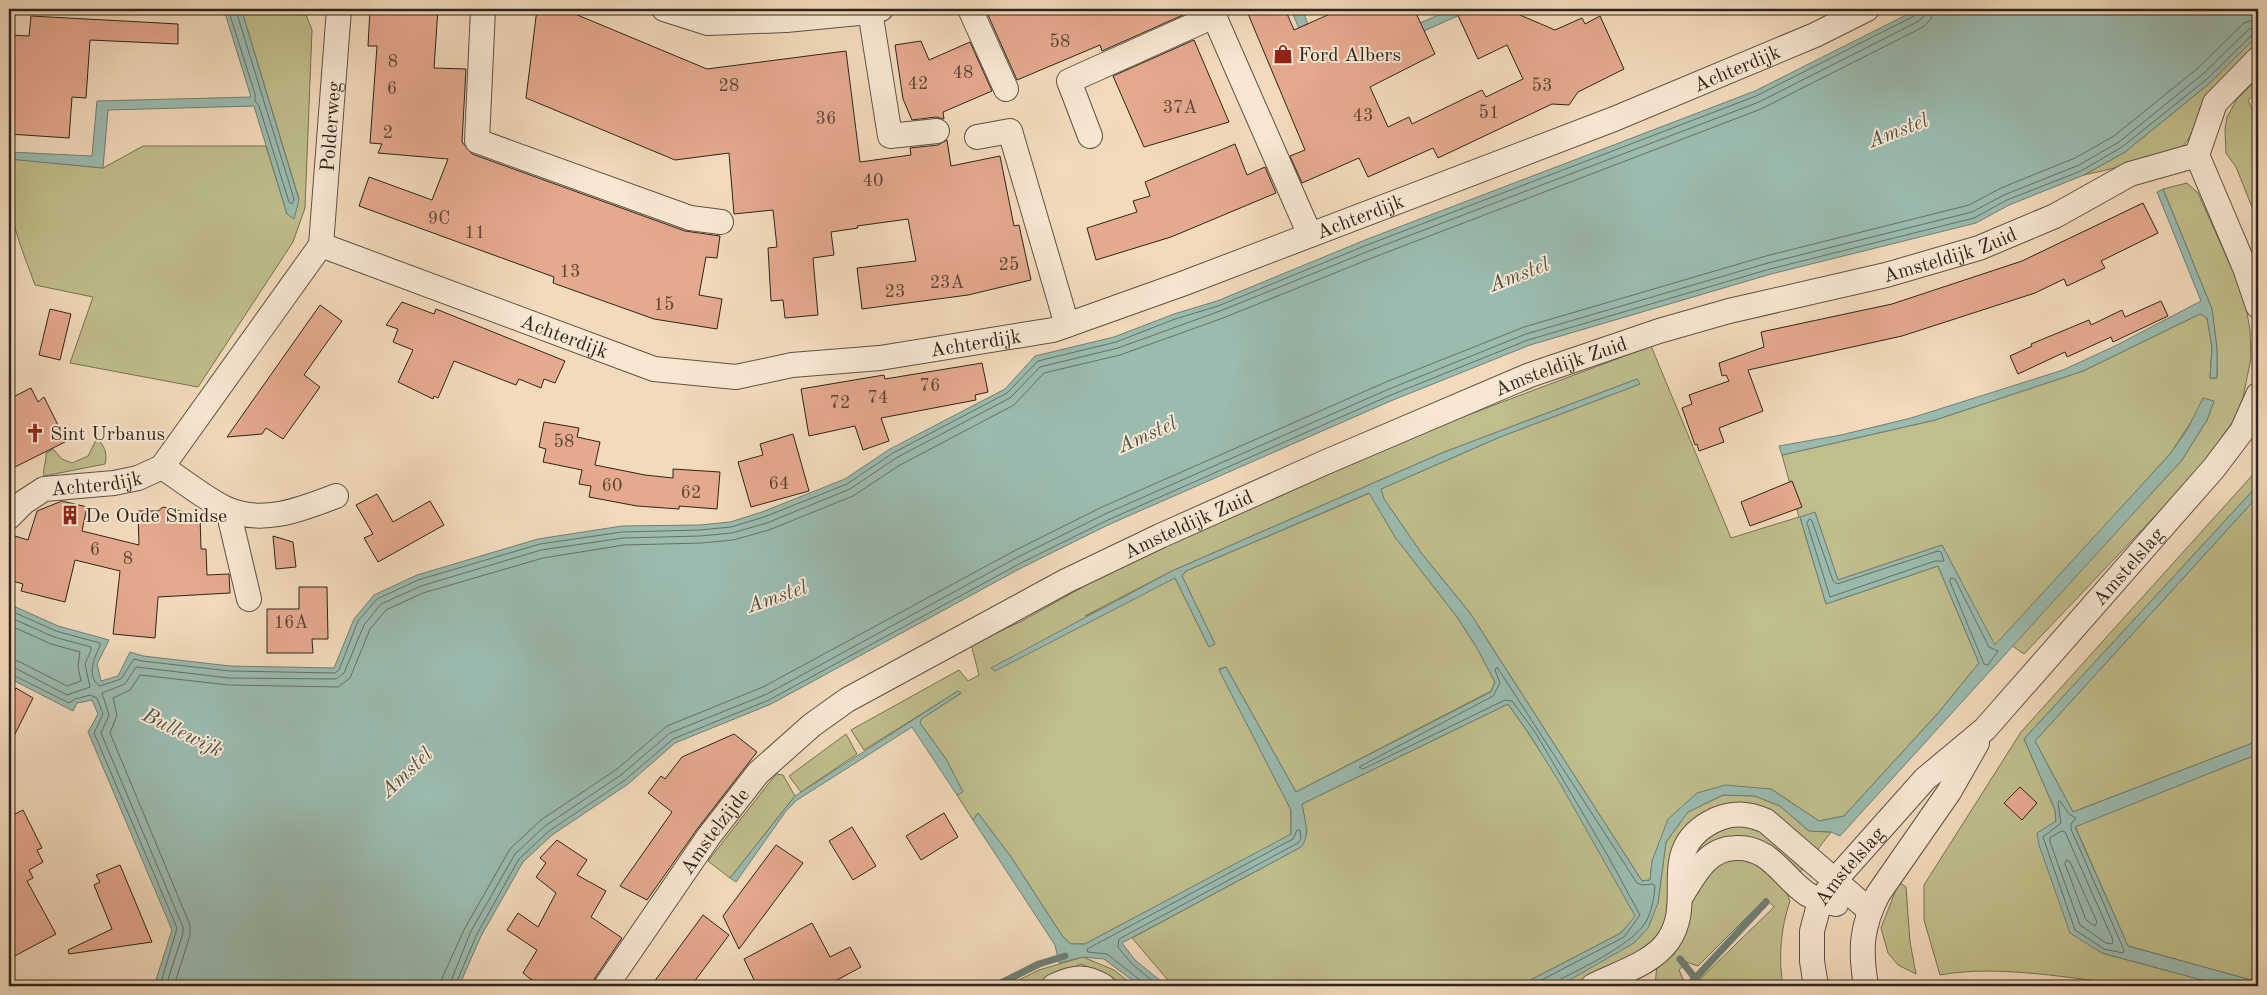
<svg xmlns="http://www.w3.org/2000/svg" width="2267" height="995" font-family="'Old Standard TT',serif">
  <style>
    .green { fill: #c0be8c; stroke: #767254 }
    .water { fill: #9bbbaf; stroke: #6f7f74 }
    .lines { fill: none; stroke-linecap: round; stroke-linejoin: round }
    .shore { stroke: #647066; stroke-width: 1 }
    .stream { stroke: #6f7f74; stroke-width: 7 }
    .building { fill: #e5a98e; stroke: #2d251c }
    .minor-casing { stroke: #5e5244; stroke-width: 26 }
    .minor { stroke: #f7e7d3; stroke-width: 24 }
    .labels { text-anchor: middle; stroke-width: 4; stroke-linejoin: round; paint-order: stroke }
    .number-label { font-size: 18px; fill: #5b4638 }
    .poi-label { font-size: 20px; fill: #2d251c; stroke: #f7e7d3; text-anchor: start }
    .street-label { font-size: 20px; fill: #2d251c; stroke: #f7e7d3 }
    .water-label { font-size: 21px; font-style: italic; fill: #4e5248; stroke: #f7e7d3 }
  </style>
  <rect width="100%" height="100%" fill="#f2dabb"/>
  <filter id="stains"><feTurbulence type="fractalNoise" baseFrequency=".004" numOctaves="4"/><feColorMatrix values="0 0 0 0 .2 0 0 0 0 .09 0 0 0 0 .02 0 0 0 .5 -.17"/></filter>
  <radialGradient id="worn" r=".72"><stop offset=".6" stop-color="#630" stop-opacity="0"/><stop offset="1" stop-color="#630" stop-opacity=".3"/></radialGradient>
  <path class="green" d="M250,11L306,15L312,30L305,208L293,242L198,387L70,363L93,297L35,285C21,246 0,201 12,159L103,168L143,146H266L287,214L299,199L243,15Z
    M2258,35V47C2246,59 2213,84 2205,97C2197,112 2195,134 2183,146C2172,156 2101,171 2084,175L2125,152L2211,82Z
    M2258,78V92L2248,100L2258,124V222L2236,167L2226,153L2225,129L2227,117L2237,99Z
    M2187,183L2198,193L2244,296L2250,330L2251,358L2240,412L2194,475L2024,654L2011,645L2182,460L2207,420L2214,401L2191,422L2170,454L2000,642L1994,645L1942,545L1838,580L1815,513L1800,517L1826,604L1938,566L1979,663L1939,712L1844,816L1819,821L1771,789L1697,793L1652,861L1650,880L1642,881L1470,613L1422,554L1384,499L1381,489L1500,437L1640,384L1637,379L1442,453L1172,571L1085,616L1175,578L1209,647L1215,644L1182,576L1186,571L1370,493L1395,537L1457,617L1477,648L1495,682L1491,691L1296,792L1226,667L1219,669L1291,810V835L1085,944H1071L1063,937L1011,857L978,813L973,820L957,795L963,792L946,759L920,723L921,719L960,694L958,691L864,750L851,730L959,670L968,681L979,675L971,644L1020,622L1115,569L1262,503L1452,421L1651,346L1731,538L1799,517L1782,455L1935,420L2083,371L2200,314L2207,318L2212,347L2210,378H2217V349L2212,309L2163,189Z
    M97,438C104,446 108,453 105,464L44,476C42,469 47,461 46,453L53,449L62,459L72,463L88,456Z
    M2258,469V485L2024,739L2055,810L2056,821L2102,953L2224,986C2195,986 2164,990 2135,986C2075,979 1999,964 1940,975L1924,920V885L2021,732Z
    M2258,496V741L2073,812L2035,741Z
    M1508,704C1556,770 1596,844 1636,916L1621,933L1519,986H1173L1132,938L1301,847L1307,832L1302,804Z
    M846,734L857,754L801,792L789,776Z
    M2258,754V982L2128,946L2075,826Z
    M776,774L783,775L795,796L730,878L708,861Z
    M1723,795L1755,796L1780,806L1809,831L1831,832L1798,875L1784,886L1790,901C1781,927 1778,958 1783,986H1693L1774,907L1766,898L1698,966L1686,962L1679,970L1684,981L1679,986H1655L1657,964L1649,946L1574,986H1557L1566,982L1658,903L1666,842L1688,812Z
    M1899,882L1906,887L1910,942L1916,974L1898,965L1888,953L1881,928Z
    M1083,957L1114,970L1134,986H1123L1113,978L1081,964L1032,986H1007L1039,970Z"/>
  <path class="water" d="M220,9H284L287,14L250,11L243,15L299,200L294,219L287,214L254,106L108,110L103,168L9,159V152L92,156L97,101L251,97L225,13Z
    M1291,9H1302L1323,63L1327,64L1452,9H1473L1319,78Z
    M1918,9H2258V35L2211,82L2125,152L2084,175L2009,205L1976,223L1771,274L1530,345L1393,400L1110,524L1023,567L771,704L675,743L628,784L552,835L523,862L481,936L459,986H154L172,930L88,732L98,714L92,700L77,703L73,711L9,678V604L58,626L109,640L97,664L101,681L118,676L130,652L143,656L230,666L334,668L354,619L374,595L417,575L538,539L622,526L700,525L730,522L762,512L845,479L890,449L1005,389L1035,356L1114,337L1174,314L1217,301L1365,240L1755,91Z
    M2163,189L2212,309L2217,349V378H2210L2212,347L2207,318L2200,314L2083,371L1935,420L1782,455L1779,446L1841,435L1911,418L2063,370L2115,346L2201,301L2157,192Z
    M1637,379L1640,384L1500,437L1381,489L1384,499L1422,554L1470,613L1642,881L1650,880L1652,861L1668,819L1697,793L1725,785L1771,789L1819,821L1844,816L1939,712L1979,663L1938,566L1826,604L1800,517L1815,512L1838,580L1942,545L1995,645L2170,454L2187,430L2203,398L2214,401L2207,420L2182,460L1840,836L1831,832L1809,831L1780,806L1755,796L1723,795L1688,812L1666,842L1658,903L1648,928L1634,943L1566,982L1557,986H1519L1621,933L1635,916L1561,785L1530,735L1508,704L1302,804C1304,818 1311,835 1301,847L1122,943L1135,960L1167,986H1140L1104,959L1083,957L1059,963L1055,945L973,820L978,813L1011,857L1063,937L1071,944H1085L1291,834V810L1219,670L1226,667L1296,792L1491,692L1495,682L1477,648L1457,617L1395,537L1369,493L1186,571L1182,576L1215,644L1209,647L1175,578L995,671L991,668L1172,571L1442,453Z
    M2258,485V496L2035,741L2073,812L2258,741V754L2075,827L2128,946L2258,982V986H2224L2102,953L2070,933L2039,845L2037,833L2056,821L2055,810L2024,739Z
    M958,691L961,693L921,719L920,723L946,759L963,792L957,795L912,727L797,800L786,811L736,882L730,878L795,796Z"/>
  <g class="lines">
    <path class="shore" d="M228,9L255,94V101L259,106L289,202L292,204L294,199L238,17L239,13L244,9
      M1810,519L1812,521L1833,581L1837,584L1938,551L1941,552L1944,561H1935L1830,597L1807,523Z
      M1951,578L1955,579L1989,647L1998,651L1988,665L1984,664L1950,582Z
      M9,610L56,631L100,643V646C94,658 86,677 100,686L121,679L134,659L142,661L230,671L335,673L339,670L358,621L377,599L418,580L540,544L622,532L700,530L731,527L764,517L847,484L893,453L1007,393L1038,361L1116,342L1175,319L1218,306L1367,245L1756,96L1916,15L1919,9
      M9,617L54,637L91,647V650L85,664L90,687L67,695L15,668L9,667
      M9,625L51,644L80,652L78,666L81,681L67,686L18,661L9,660
      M9,673L69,703L75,699L90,695L97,698L103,714L94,733L177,928L160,986
      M2060,801L2069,814L2076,818L2071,824V829L2124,950L2123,953L2104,949L2075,930L2043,837L2061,823L2058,803Z
      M2062,831L2065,832L2113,940L2112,944L2106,943L2080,925L2050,842V838Z
      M2067,860L2070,862L2097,922L2095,926L2086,920L2065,864Z
      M166,986L183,933V927L101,733L109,715L102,693L125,684L136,667L229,678L336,679L344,673L364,625L381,604L421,586L541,550L623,538L700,536L732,533L767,523L850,489L896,458L1010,398L1040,367L1118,348L1220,311L1369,251L1759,102L1919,21L1924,16L1925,9
      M174,986L190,935V925L110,733L117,715L113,698L130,690L140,675L229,685L338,687L350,678L370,629L386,610L423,593L543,558L624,545L701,543L733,540L769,530L853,496L900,465L1014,405L1044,373L1120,355L1223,318L1372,258L1761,109L1923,27L1931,19L1933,9
      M441,986L442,978L465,928L510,849L541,820L617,769L667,726L763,687L1014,551L1102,507L1386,382L1524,327L1766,256L1969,205L2001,188L2075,158L2114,136L2198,68L2244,23L2258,18
      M449,986L471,931L515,854L545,826L621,775L670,733L767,694L1018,557L1105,514L1389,389L1526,334L1768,263L1972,212L2004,195L2079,165L2119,142L2203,74L2249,29L2258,26
      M455,986L477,934L519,859L549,831L625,780L673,739L769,700L1021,563L1108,520L1391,395L1528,340L1770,269L1974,218L2007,200L2081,171L2122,147L2207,79L2253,34L2258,32
      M1142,986L1140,980L1107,954L1088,952L1087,949L1293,839L1297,830H1300L1301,839L1298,843L1119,939L1118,947L1132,964L1159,986
      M1530,986L1624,937L1640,915L1608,856L1535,732L1512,701L1505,700L1363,769L1359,767L1493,696L1500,683L1495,670L1497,667L1637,883L1642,885L1653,884L1655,886C1654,899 1651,916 1643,926C1627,947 1582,968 1559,980L1556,986"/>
    <path class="stream" d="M1680,959L1695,978
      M995,986L1039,964L1065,956
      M1688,986L1766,902"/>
  </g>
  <path class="building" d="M370,9H438L434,68L466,69L462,142L472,154L685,231L720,236L717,258L706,257L699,295L722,299L717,329L654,319L553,283L554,277L359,206L369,177L432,200L448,159L378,153L382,144L370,143L377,46H368Z
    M537,9H563L707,69L846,51L860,162L911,155L910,148L938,145L947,140L951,166L1000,156L1014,226L1019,225L1031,280L968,295L862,309L857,268L916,261L908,219L857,226L858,228L831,232L834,255L813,258L818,315L785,318L783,300L771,301L768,248L777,247L773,210L734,214L729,153L675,160L526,98Z
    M1003,9H1180L1183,15L1102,51L1100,45L1017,80L988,15Z
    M1246,9H1285L1294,30L1341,9H1414L1435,54L1370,87L1388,127L1409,117L1412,124L1482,90L1486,97L1523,79L1507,45L1478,59L1455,9H1506L1555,30L1582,18L1585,24L1600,16L1624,69L1578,92L1569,105L1552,104L1438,158L1433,148L1368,177L1359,158L1302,183L1290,156L1305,150Z
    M31,16L178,24V44L90,40L86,98L72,97L69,138L9,134V35L29,36Z
    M1194,40L1229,122L1144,147L1113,76Z
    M921,41L929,60L970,42L992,91L943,112L944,119L936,117L912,120L903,99L895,45Z
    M1235,144L1247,175L1265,167L1276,193L1171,237L1096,260L1087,228L1137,212L1133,201L1150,196L1145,182Z
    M2143,203L2158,233L2101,261L2105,268L2067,286L2064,279L2035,293L1902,336L1748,370L1763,411L1719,428L1724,442L1699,451L1697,444L1695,445L1682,408L1692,404L1689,395L1729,381L1726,375L1722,376L1719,363L1764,347L1761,332L1892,304L2022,261Z
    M2161,301L2168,316L2113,342L2111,337L2067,357L2065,352L2018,374L2010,356L2032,346L2031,344L2089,320L2091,325L2122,310L2125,317Z
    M402,302L434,314L436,309L565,361L555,383L544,379L541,388L519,379L516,385L454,361L438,398L434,396L433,399L398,382L413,350L393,342L398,329L386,325Z
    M320,305L342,321L304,375L320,387L283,439L266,428L262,434L227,437Z
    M50,309L71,314L60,360L39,355Z
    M982,363L988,392L975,395L976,400L881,418L889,441L863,450L855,426L809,436L801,389L884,375L885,379Z
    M31,388L38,402L44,397L58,425L56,426L65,442L9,470V399Z
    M544,422L579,428L577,437L600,442L595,465L645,475L673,478V469L720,472L717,509L679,506V509L637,506L589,497L591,486L579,484L582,470L543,462L546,449L539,447Z
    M793,434L809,491L751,507L738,462L763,455L760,444Z
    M1792,481L1802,507L1750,526L1741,502Z
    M377,494L393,522L430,501L444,525L378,562L364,538L373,534L356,505Z
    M62,501L87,507L82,531L139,545L138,511H158L163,507L200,516L201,549H206L207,575L229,574L230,593L158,597L155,638L113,634L120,571L75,560L65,602L21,591L23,584L9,580V556L15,536L28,540L37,511Z
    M273,536L293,542L296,567L276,569Z
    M299,587H327L328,639H312L313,653H267V609H299Z
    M16,688L33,698L9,746V703Z
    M734,734L757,752L698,828L647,900L620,886L672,812L648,793L661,776L665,779L682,757Z
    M2020,787L2037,803L2022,820L2004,803Z
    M23,810L42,848L37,850L43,862L29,870L33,878L27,881L56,934L9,959V817Z
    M944,813L958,837L921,860L906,836Z
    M852,827L876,866L853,880L829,841Z
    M557,840L587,860L577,875L606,891L591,917L622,938L595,978L592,986H543L529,978L523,973L537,950L507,930L518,913L538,927L556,893L536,877L546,863L540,858Z
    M776,845L803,863L739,949L723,916Z
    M120,865L152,942L69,954L68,950L112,929L94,885L100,882L96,875Z
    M703,915L729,935L691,986H651Z
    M812,923L830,957L850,947L861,967L826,986H757L744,959Z"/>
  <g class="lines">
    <defs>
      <g id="minor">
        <path d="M483,9L477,141L690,218L721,222"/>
        <path d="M664,9L708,23L786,20L859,13L881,9"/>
        <path d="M970,9L1006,89"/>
        <path d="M870,11L890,136L937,131"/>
        <path d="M1090,136L1069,81L1214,16L1310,235"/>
        <path d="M977,137L1010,131L1067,325"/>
        <path d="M2197,155L2245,268L2258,306"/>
        <path d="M2197,155L2215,103L2258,59"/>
        <path id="s1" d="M321,245L654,369L736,377L792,365L880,358L1053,330L1182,284L1614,119L1815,35L1867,9"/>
        <path id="s2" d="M321,245L339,9"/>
        <path d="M162,467C181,479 208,501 227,509C263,525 302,509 336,496"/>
        <path d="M228,510L249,599"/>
        <path id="s3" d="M9,517L24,502L44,489L114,483L138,478L162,467L321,245"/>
        <path d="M1680,898C1694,876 1706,849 1735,848C1770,846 1782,877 1807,894C1817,900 1825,902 1836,904"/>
        <path id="s4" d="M606,986L709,836L758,773L812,725L847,700L1066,581L1160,536L1326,462L1530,375L1659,331L1729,311L1886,275L1979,248L2055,216L2130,174L2197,155"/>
        <path d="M1054,986C1074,977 1084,975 1103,986"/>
        <path d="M1593,986C1616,974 1652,964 1668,941C1697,900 1655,849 1715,820C1733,812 1748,813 1766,821L1869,910"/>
        <path id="s5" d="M1816,986L1812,961V931L1820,901L1836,879L1925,779L1985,729L2214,468L2242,431L2258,395"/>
        <path d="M1866,986C1860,950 1861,927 1878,894L1949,792L1977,743"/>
      </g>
    </defs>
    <use href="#minor" class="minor-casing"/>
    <use href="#minor" class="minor"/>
  </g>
  <defs>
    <symbol id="shop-bare" viewBox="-9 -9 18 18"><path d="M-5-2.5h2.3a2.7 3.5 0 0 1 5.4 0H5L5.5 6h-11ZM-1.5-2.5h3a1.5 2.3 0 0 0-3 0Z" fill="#8f2418" stroke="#f7e7d3" stroke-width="2.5" paint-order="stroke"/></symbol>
    <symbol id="church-bare" viewBox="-9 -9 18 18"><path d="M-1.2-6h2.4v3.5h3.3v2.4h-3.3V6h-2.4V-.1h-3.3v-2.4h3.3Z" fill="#8f2418" stroke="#f7e7d3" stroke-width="2.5" paint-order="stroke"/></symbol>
    <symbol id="building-bare" viewBox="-9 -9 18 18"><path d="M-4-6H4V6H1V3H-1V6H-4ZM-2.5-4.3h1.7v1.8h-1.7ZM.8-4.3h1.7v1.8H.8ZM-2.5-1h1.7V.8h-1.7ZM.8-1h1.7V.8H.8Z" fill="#8f2418" stroke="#f7e7d3" stroke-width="2.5" paint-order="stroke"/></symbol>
  </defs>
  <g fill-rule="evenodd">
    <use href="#shop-bare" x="1269" y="40" width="28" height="28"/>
    <use href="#church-bare" x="21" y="419" width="28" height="28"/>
    <use href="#building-bare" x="56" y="501" width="28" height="28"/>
  </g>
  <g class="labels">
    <g class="number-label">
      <text x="1060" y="47">58</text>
      <text x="393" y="67">8</text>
      <text x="963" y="78">48</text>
      <text x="918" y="89">42</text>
      <text x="729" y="91">28</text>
      <text x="1542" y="91">53</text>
      <text x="392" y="94">6</text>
      <text x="1180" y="113">37A</text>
      <text x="1489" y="118">51</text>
      <text x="1363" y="121">43</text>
      <text x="826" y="124">36</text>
      <text x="388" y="138">2</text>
      <text x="873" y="186">40</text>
      <text x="439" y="224">9C</text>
      <text x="475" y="238">11</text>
      <text x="1009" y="270">25</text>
      <text x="570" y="277">13</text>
      <text x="947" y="288">23A</text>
      <text x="895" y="297">23</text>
      <text x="664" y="310">15</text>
      <text x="930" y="391">76</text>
      <text x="878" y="403">74</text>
      <text x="840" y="408">72</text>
      <text x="564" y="447">58</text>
      <text x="779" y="489">64</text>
      <text x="612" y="491">60</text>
      <text x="691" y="498">62</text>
      <text x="95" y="555">6</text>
      <text x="128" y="564">8</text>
      <text x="291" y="628">16A</text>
    </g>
    <g class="poi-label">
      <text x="1298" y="61">Ford Albers</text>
      <text x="50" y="440">Sint Urbanus</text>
      <text x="85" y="522">De Oude Smidse</text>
    </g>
    <g class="street-label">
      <text dy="7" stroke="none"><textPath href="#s1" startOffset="1491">Achterdijk</textPath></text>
      <text dy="7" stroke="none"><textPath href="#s2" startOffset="119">Polderweg</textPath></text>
      <text dy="7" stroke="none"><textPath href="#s1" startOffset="1086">Achterdijk</textPath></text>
      <text dy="7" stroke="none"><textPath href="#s4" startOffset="1571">Amsteldijk Zuid</textPath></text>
      <text dy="7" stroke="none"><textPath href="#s1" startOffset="260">Achterdijk</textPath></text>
      <text dy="7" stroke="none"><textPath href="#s1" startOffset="680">Achterdijk</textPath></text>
      <text dy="7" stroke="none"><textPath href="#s4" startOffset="1166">Amsteldijk Zuid</textPath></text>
      <text dy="7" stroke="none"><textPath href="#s3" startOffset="98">Achterdijk</textPath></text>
      <text dy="7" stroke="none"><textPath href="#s4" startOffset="761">Amsteldijk Zuid</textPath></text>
      <text dy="7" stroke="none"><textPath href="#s5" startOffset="542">Amstelslag</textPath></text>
      <text dy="7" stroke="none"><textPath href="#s4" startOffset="189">Amstelzijde</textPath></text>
      <text dy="7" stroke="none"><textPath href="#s5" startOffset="132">Amstelslag</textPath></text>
    </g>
    <g class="water-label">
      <text transform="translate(1898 130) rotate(-21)" y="7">Amstel</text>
      <text transform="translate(1519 274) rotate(-21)" y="7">Amstel</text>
      <text transform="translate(1147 434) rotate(-24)" y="7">Amstel</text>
      <text transform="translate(777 596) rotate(-19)" y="7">Amstel</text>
      <text transform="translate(183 732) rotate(26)" y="7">Bullewijk</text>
      <text transform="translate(406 772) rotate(-43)" y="7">Amstel</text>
    </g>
  </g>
  <rect width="2267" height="995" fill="none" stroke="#f2dabb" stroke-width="30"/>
  <rect x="10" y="10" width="2247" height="975" fill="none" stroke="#2d251c" stroke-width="2.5"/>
  <rect x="15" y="15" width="2237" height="965" fill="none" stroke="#2d251c"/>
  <rect width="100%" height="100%" filter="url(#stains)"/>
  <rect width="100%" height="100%" fill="url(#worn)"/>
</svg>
